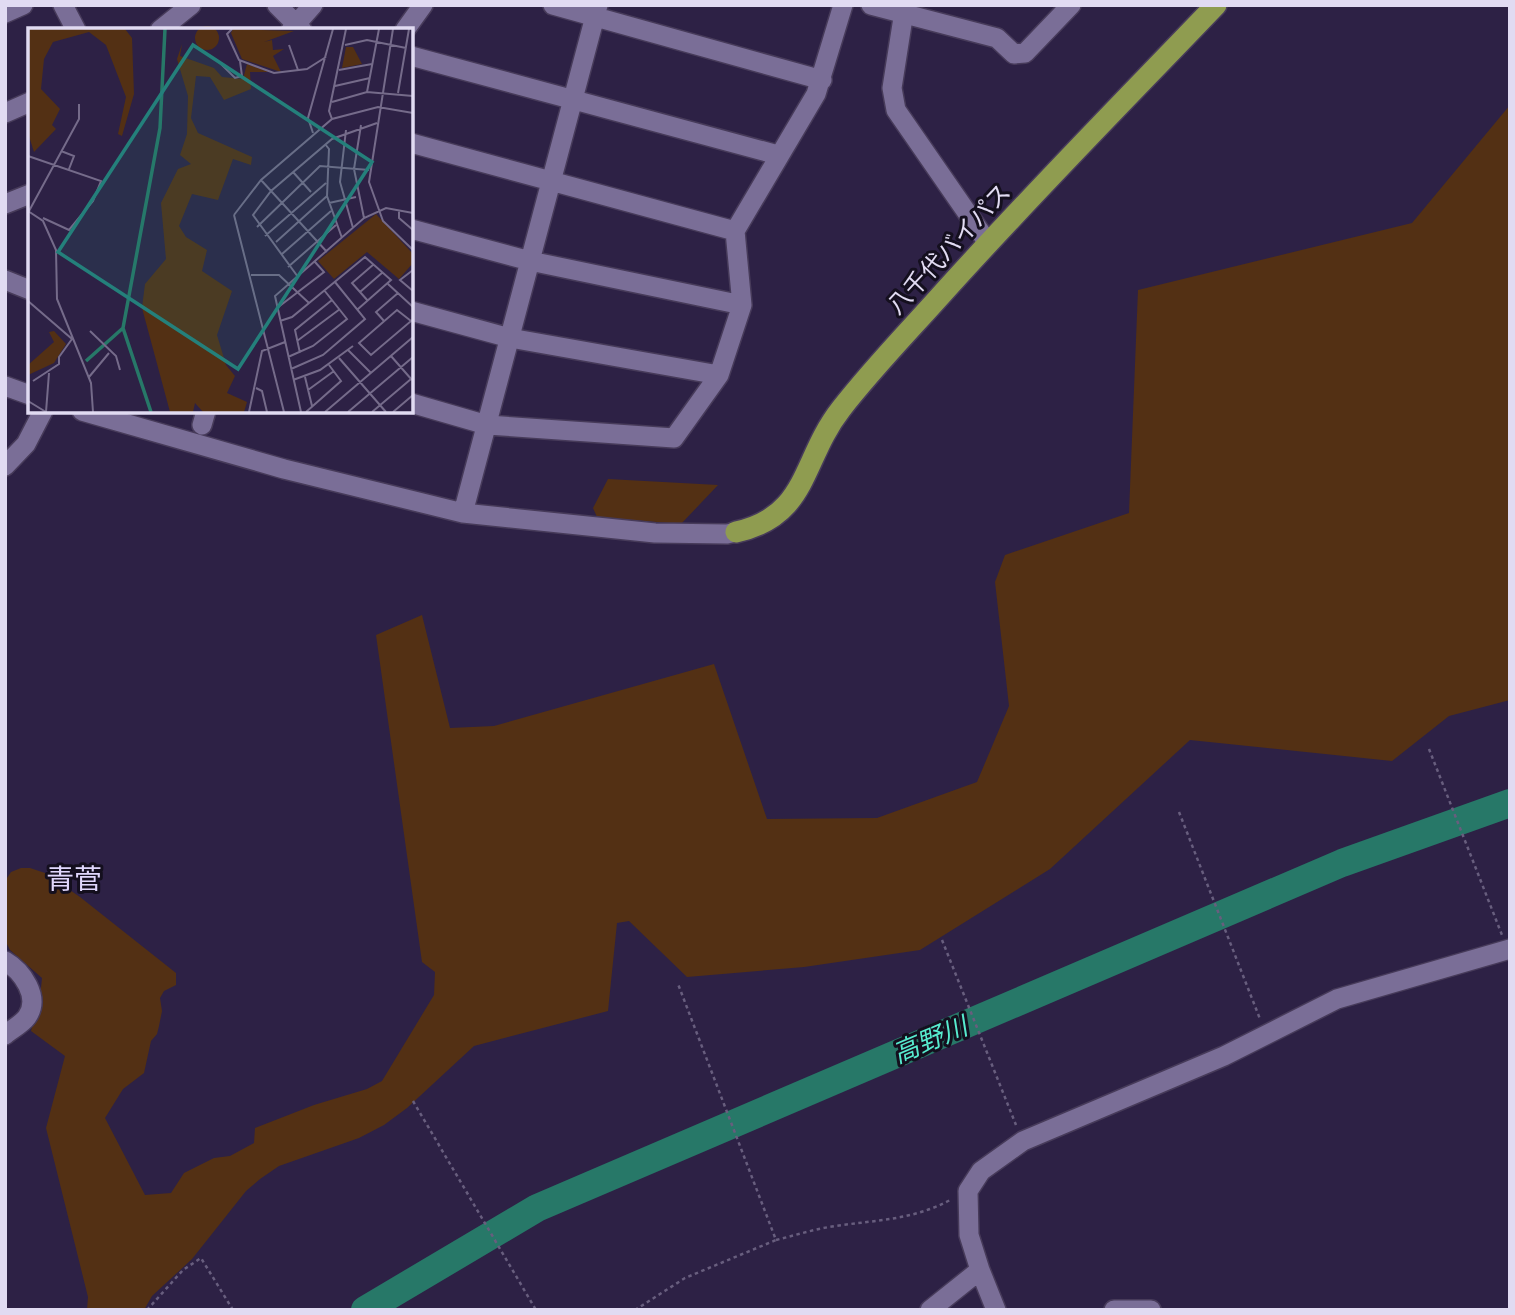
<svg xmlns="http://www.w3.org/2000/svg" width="1515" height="1315" font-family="Commissioner,'Noto Sans JP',sans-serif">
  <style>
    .green { fill: #533014 }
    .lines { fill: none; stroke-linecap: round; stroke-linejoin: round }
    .river { stroke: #277868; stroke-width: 28 }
    .minor-casing { stroke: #473b5a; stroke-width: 22 }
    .highway-casing { stroke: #473b5a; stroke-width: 24 }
    .path { stroke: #685e7e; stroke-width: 2.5; stroke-dasharray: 3.5 3.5; stroke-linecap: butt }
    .minor { stroke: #7a6e97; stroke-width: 19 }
    .highway { stroke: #8f9c50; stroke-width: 21 }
    .labels { text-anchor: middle; stroke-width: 6; stroke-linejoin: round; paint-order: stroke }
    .street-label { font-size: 24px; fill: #e1dbf2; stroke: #140f1e }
    .water-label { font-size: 26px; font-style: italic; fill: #57ebce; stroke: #140f1e }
    .quarter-label { font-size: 28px; fill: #e0d7fc; stroke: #140f1e }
    .inset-river { fill: none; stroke: #277868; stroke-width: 3.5 }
    .inset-road { fill: none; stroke: #756b8a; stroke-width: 2 }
    .view { fill: #24807b; fill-opacity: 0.15; stroke: #24807b; stroke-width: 3.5 }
    .inset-edge { fill: none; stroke: #e1dbf2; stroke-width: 3.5 }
  </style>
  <rect width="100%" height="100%" fill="#2d2145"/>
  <path class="green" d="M1510,105V700L1449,716L1392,761L1190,740L1050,869L920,950L804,967L687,977L629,921L617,923L608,1011L474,1046L407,1108L384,1125L359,1138L279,1166L260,1179L246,1191L192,1259L152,1296L144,1310H87L88,1297L46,1128L65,1056L31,1031L40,998L42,978L10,950L5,940V881L11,872L21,868H30L45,873L80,897L176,973V985L164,991L160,998L162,1011L159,1026L157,1034L151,1041L144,1073L123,1089L105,1118L145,1195L171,1193L184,1173L214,1158L230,1156L254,1143L255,1128L314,1105L367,1089L382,1081L434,995L435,972L422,962L376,635L422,615L450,728L494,726L714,664L767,819L877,818L977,782L1009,706L995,582L1005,555L1129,513L1138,290L1412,223Z
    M608,479L718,485L681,524L597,517L593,508Z"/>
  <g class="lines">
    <path class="river" d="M365,1310L537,1208L1342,863L1510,803"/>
    <defs>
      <path id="minor" d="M63,5L76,30
        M277,5L302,30
        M553,5L822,80
        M871,5L997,38L1014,54L1025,53L1071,5
        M905,5L892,88L896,110L988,243
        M5,13L23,5
        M160,30L191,5
        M291,30L313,5
        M405,30L423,5
        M411,56L778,155
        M5,113L30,102
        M411,143L735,231
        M5,204L30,194
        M411,229L530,261L742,305
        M5,280L30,290
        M411,311L510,338L719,375
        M5,386L30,395
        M411,403L487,425L674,438L719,375L742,305L735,231L816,94L843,5
        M82,411L284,469L463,513L655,533L727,534L736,532
        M202,425L206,411
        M5,466L26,444L43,411
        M463,513L598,5
        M5,961C22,971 41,997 27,1017C22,1024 12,1029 5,1035
        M980,1270L996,1310
        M930,1310L980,1270L969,1235L968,1191L981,1171L1023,1141L1224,1056L1337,999L1510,949
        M1114,1310H1151"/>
      <path id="highway" d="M736,532C809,516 801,460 841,409C872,369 908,332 942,294C1031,195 1124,101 1216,5"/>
    </defs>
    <use href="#minor" class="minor-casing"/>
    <use href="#highway" class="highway-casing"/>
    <path class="path" d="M1429,749L1502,935
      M1179,812L1260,1019
      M942,940L1016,1125
      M413,1101L536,1310
      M776,1240C796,1235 815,1229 835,1226C877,1220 914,1220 952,1199
      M147,1310L183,1270L201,1258L233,1310
      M635,1310L685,1278L776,1240L678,984"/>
    <use href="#minor" class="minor"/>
    <use href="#highway" class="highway"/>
  </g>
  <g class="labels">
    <g class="street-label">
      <text transform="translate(949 249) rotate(-47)" y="8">八千代バイパス</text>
    </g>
    <g class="water-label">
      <text transform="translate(930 1040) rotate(-23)" y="9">高野川</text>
    </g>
    <g class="quarter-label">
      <text x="74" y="889">青菅</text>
    </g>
  </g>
  <g transform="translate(28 28)">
    <rect width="385" height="385" fill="#2d2145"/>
    <path d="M167 10a12 12 0 1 1 24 0a12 12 0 1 1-24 0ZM0,1H97L104,10L106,66L94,108L90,106L98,69L78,17L61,4L25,14L16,31L13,61L32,81L24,97L28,101L6,124L0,105ZM205,1L266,3L236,14L244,12L245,22L256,21L245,28L253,44L214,31L203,5ZM154,16L152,28L186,40L194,49L215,51L219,36L241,44H222L223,61L196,72L182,49L168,48L163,90L170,105L224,129L223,137L205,131L190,172L164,166L151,198L158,209L179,222L174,243L204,263L189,307L198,337L207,348L199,365L219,374L216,384H175L167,375L165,384H142L114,280L117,256L138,231L133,175L150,141L163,136L152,127L159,106L160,68L149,31ZM318,19H325L334,36L314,40ZM348,186L385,226V235L371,251L339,224L306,251L290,233ZM26,303L38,316L26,335L0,347V337L26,314L21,304Z" fill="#533014"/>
    <path class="inset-river" d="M95,300L132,100L137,1M58,333L95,300L123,384"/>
    <path class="inset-road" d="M204,1L199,6L211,32L246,45L279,41L298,29M365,1L341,154L355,193L385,222M261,17L270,42M317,17L339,12L378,20M191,34L207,50L214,48L212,33M311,42L344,36M307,58L342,50M339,64L351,1M370,65L381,1M304,74L339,64L385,68M304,91L301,83L318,1M333,97L326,141L336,190M318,102L312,154L325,200M285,105L280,90L305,1M297,116L301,121L299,168L314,210M33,123L46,128L41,141M0,128L73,153L65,173L41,202L15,190M265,144L283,164M233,152L299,224M301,175L328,169M371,182V190L385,202M0,183L15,193L28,222L29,271L63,355L65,384M1,183L51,91V76M206,187L233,152L304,91L350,79L385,85M206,187L256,384M229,199L292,138L341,142M237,208L298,155M248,214L299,168M254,226L303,183M260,239L308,197M385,242L372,252L385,263M223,247H251L281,275M270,249L225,187L243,163L304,111L349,95M360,256L385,279M332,264L355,244M0,273L44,311L31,329V336L5,353M340,273L324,255L346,236M249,280L296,244L287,234M252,293L264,289L337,229L363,252L330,281M356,293L348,284L370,265M383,293L369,282L331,315L343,327L383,293L385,292M62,303L88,328L92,342M269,313L312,281M320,322L343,345M272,325L267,302L304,272M363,328L384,352M260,329L285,318L319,291L296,262M311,330L358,384M263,341L295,327L337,291L307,254M61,349L81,325M277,349L284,378M265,352L292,342L325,318M228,360L234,363L239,384M280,362L306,343M0,373L18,384M18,384L21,345M221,384L234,323L257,314M273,384L247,268L336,190L358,180L385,185M278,384L313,353L301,337M297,384L385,309M320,384L385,329M344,384L383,351M365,384L385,367"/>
    <path class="view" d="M165,17L344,134L210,341L30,224Z"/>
    <rect width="385" height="385" class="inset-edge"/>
  </g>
  <rect width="1515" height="1315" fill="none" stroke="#e1dbf2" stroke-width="14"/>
</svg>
